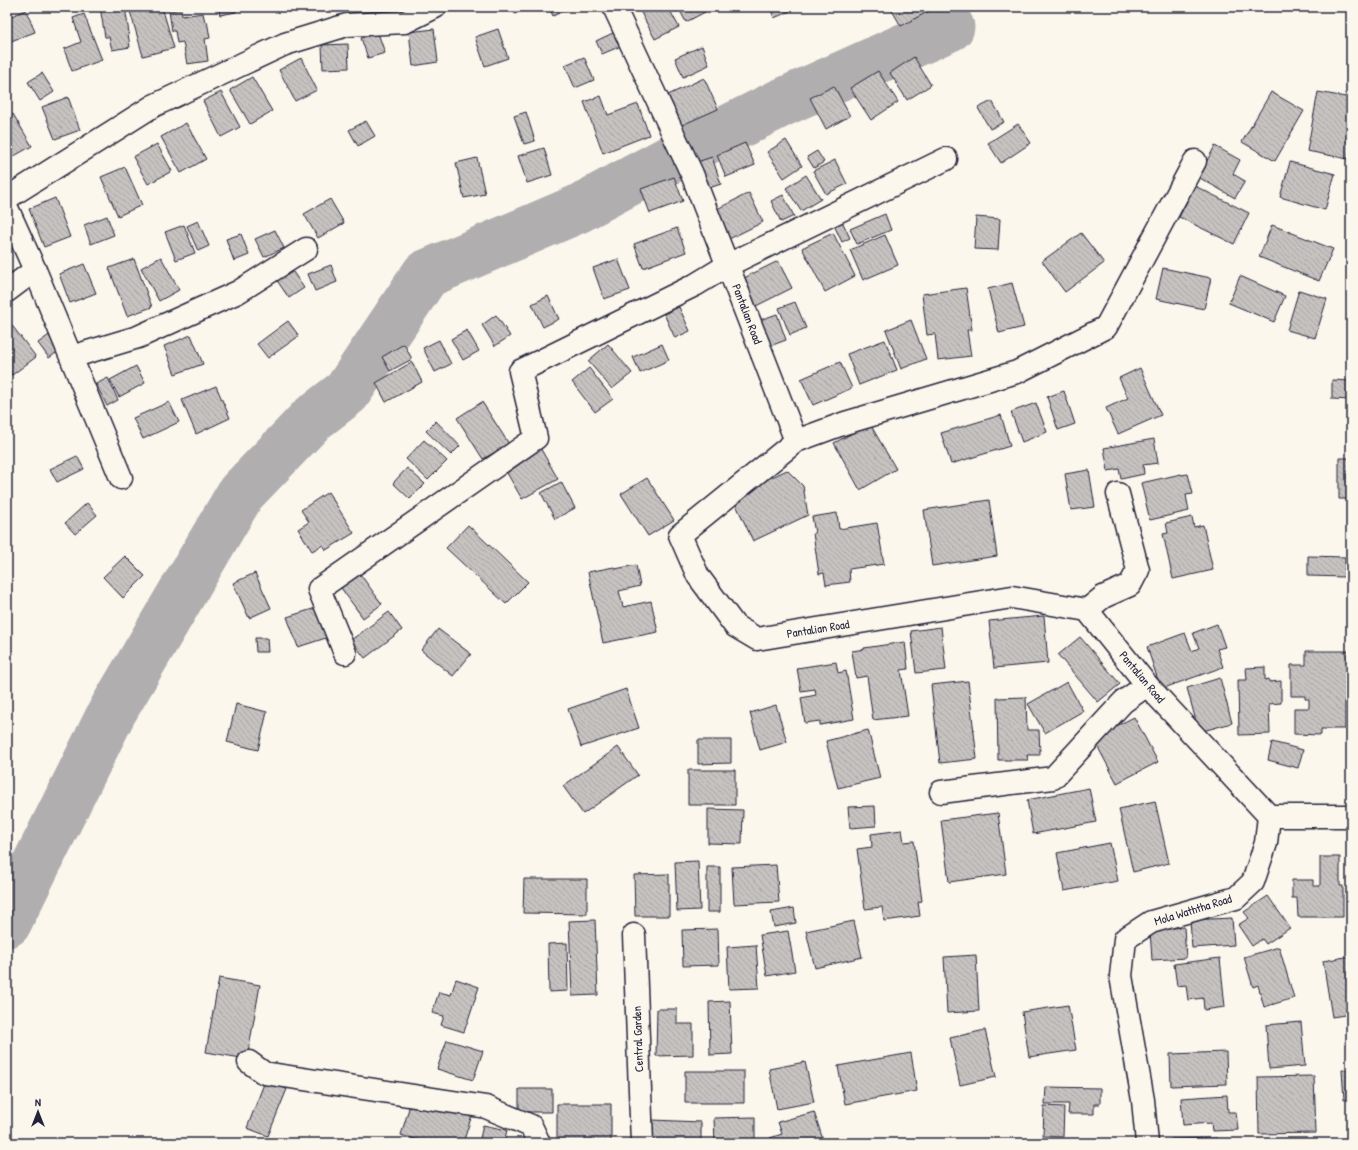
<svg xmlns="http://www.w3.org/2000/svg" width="1358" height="1150" font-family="'Patrick Hand',sans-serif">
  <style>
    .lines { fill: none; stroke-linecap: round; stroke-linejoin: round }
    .river { stroke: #b1aeb0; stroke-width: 49 }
    .building { fill: url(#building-back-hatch); stroke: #22223b }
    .minor-casing { stroke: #22223b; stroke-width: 25 }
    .minor { stroke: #fbf7ec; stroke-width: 22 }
    .labels { text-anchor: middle; stroke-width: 3; stroke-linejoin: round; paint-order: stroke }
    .street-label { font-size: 12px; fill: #22223b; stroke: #fbf7ec }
  </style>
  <defs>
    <pattern id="building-back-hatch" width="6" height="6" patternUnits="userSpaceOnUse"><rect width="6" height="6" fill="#c6c2c0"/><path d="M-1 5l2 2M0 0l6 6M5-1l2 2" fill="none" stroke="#aaa6a6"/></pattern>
  </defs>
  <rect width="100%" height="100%" fill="#fbf7ec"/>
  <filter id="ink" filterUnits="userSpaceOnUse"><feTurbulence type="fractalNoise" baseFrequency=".025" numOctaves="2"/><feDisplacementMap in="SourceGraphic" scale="8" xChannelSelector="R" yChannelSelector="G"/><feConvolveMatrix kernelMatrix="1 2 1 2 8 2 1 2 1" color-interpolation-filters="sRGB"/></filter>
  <g filter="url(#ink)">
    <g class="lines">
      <path class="river" d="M7,923L112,712L241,493L312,419L347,392L426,274L578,209L701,143L781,103L950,27"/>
    </g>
    <path class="building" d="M100,7H125L129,33H128L130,47L112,50L109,37H105Z
      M147,7H162L174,48L143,56L130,11Z
      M218,7H235L236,12L220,15Z
      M512,7H528L515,14Z
      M549,7H571L553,16Z
      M638,7H668L679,27L655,39Z
      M678,7H703L705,12L686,22Z
      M770,7H800L774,18Z
      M890,7H929L931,10L901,26Z
      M181,9L182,16L203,13L205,22L207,21L210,38L205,39L208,61L187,64L183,42L177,43L175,31H172L169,11Z
      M26,10L35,32L11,41L7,32V18Z
      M84,14L102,60L72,71L64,49L81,42L73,18Z
      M434,29L438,62L413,66L409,32Z
      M498,29L508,58L485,66L475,37Z
      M615,32L621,46L602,54L596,41Z
      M378,33L385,53L368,58L361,38Z
      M348,44L349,68L323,69L322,45Z
      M702,46L709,65L683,77L675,58Z
      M584,57L594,80L575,88L565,65Z
      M914,57L931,85L907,100L890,73Z
      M301,58L317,90L295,101L279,70Z
      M878,71L898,102L871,120L850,88Z
      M42,73L54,92L40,101L28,82Z
      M252,77L272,111L250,124L230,90Z
      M704,78L718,109L682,125L668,95Z
      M834,86L850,116L826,129L810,98Z
      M221,92L240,127L221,137L203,101Z
      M1271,92L1304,111L1275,161L1242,142Z
      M1318,92L1351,98V144L1348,159L1307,151Z
      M601,96L608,115L638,104L649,135L603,153L584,102Z
      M68,97L80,130L55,139L42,107Z
      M992,101L1004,122L990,129L978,108Z
      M526,112L535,141L524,144L514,116Z
      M13,114L32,146L7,160V118Z
      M366,121L375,136L358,146L349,130Z
      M186,123L206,159L181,173L161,137Z
      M1018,124L1031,143L1001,163L988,143Z
      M786,140L802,166L784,178L767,152Z
      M745,143L755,165L726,177L717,155Z
      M157,144L172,171L148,184L133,157Z
      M1215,146L1240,160L1233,174L1245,181L1235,198L1198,177Z
      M544,148L552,175L527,183L518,156Z
      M817,151L824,162L814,168L807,157Z
      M712,157L721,184L706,189L697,162Z
      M477,158L485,194L464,198L456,163Z
      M835,160L847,184L826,194L813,171Z
      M1290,162L1335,174L1325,210L1280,197Z
      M125,167L142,205L118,216L101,177Z
      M806,175L821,199L801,211L786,188Z
      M674,177L683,201L650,213L641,189Z
      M1195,186L1249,213L1234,244L1179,217Z
      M749,193L763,222L729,239L715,210Z
      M783,195L794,216L781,222L771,201Z
      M55,198L70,237L44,247L29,209Z
      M330,199L344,223L318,238L304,214Z
      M885,214L891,230L857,244L850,229Z
      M107,216L114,235L91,244L84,225Z
      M840,217L850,238L842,242L832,221Z
      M976,217L1000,219L998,250L974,249Z
      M198,221L209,246L198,251L187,226Z
      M184,225L195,253L176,260L165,232Z
      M1272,225L1333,249L1319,281L1259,257Z
      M677,228L686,252L643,268L634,244Z
      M275,230L284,248L264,257L255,239Z
      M833,233L855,276L825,292L802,248Z
      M1081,233L1104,263L1065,292L1042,261Z
      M241,234L249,255L234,261L226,239Z
      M885,235L898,265L863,280L850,250Z
      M161,257L179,290L159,301L141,268Z
      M134,259L152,307L127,316L109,268Z
      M618,259L630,290L604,299L593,268Z
      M778,261L792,288L754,307L740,280Z
      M84,264L96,293L70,303L59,274Z
      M331,265L337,282L315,291L308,274Z
      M1163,268L1211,278L1204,309L1156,299Z
      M291,269L304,288L289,298L276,279Z
      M1240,276L1285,296L1274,322L1229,303Z
      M1012,283L1024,327L999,333L988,289Z
      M966,288L972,330H967L971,356L938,360L935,334L927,335L922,294Z
      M1299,290L1327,299L1315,338L1287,330Z
      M548,296L559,319L543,327L532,304Z
      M795,302L806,328L790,335L779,308Z
      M679,307L690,331L675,338L664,314Z
      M777,314L786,340L770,346L760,320Z
      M496,315L510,336L495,346L482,325Z
      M7,319L36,357L12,375L7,369Z
      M911,320L926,359L901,369L886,330Z
      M288,321L299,336L268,358L257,344Z
      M467,330L479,351L463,360L451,339Z
      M52,333L63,348L49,358L38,343Z
      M191,335L203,364L175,374L164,346Z
      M439,340L451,364L435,372L423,348Z
      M885,340L897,370L859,385L847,354Z
      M404,344L412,359L390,371L382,357Z
      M608,344L632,373L612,389L588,361Z
      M662,344L669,360L640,373L633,357Z
      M412,362L422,382L386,402L376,383Z
      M840,362L852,388L813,405L801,379Z
      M136,366L145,383L119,397L110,380Z
      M589,368L613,399L595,412L572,382Z
      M1140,368L1161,415L1118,434L1106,408L1128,398L1119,378Z
      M108,378L118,400L107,406L96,384Z
      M1332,380L1351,381V400L1332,399Z
      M216,386L230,418L196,434L182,400Z
      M1064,391L1075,424L1058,430L1047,397Z
      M169,402L179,422L143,439L133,418Z
      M482,402L509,444L483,459L457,418Z
      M1036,403L1047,432L1022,442L1011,412Z
      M1001,415L1010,446L951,464L941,433Z
      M436,421L460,446L451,455L426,431Z
      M870,424L896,469L860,490L834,443Z
      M1154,439L1158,463L1143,465L1144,474L1121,479L1119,469L1108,471L1104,448Z
      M424,440L447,461L428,480L406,459Z
      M539,446L558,479L522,499L503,466Z
      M77,456L84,469L57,482L50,469Z
      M1339,458H1351V499H1339Z
      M407,468L425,484L410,499L393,483Z
      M787,470L803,486L808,515L753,541L732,496Z
      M1089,470L1095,507L1071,510L1065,474Z
      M1181,474V475L1188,474L1193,494L1186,495L1189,511L1150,520L1141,483Z
      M647,478L674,520L648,536L621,494Z
      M561,482L575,508L555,519L541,493Z
      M328,492L354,533L326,550L323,545L312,551L298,529L309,522L301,510Z
      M989,500L997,556L932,566L924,510Z
      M87,503L97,515L75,534L65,523Z
      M837,513L839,529L877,523L884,564L849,569L850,582L826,585L824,573L819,574L813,533H815L812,517Z
      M1192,517L1194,527L1203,525L1213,570L1173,579L1163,534L1168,533L1166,523Z
      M468,525L528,582L506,604L446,548Z
      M125,556L145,576L123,598L103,577Z
      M1308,556L1345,557V577L1308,576Z
      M636,565L640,586L619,591L623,607L651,601L658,632L603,643L588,572L614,567L615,569Z
      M255,573L271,608L249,618L233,583Z
      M360,574L382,604L363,618L341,588Z
      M319,607L329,637L298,647L287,617Z
      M389,612L402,630L365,658L351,640Z
      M1044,616L1048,663L994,668L989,621Z
      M1217,624L1225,647L1217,649L1223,667L1161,689L1147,647L1185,633L1192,651L1199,648L1193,633Z
      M941,627L946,670L916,673L911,631Z
      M438,629L471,654L453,676L421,650Z
      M1080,637L1120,684L1098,702L1058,655Z
      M255,638H267L268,652H256Z
      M905,642L908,669L901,670L908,716L873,720L867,676L856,678L852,651L865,649L864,648Z
      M1306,651H1351V699H1345V729H1321V735L1294,734V708H1309V699H1305V696H1291V665H1306Z
      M836,662L838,673L846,671L854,719L820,725V721L805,723L801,698L816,695L815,689L801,691L797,668Z
      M1265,667V680L1269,679V682L1281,681V703L1269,704L1270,734L1239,735L1238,680H1247L1246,668Z
      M1220,678L1232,723L1199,732L1187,688Z
      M968,681L977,759L940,763L931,685Z
      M1067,682L1083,711L1045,733L1028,704Z
      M626,689L639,728L581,747L568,709Z
      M1026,697L1027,730H1039L1040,755H1027L1028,760H998L997,698Z
      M236,704L267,712L258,750L227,742Z
      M776,705L787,742L760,750L750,713Z
      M1134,717L1158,762L1117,783L1093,738Z
      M868,730L880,778L838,788L826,741Z
      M698,740H731V763L698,764Z
      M1272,742L1303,750L1298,768L1268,760Z
      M618,747L638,775L583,814L563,786Z
      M688,770H735V805H688Z
      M1089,788L1096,822L1033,834L1027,800Z
      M1155,801L1169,863L1133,872L1119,809Z
      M875,806L876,826L850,828L848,807Z
      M708,809L743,810L742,844L708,843Z
      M998,813L1006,874L949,882L941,820Z
      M902,830L904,842L914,841L922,901L918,902L920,916L884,921L882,907L865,909L857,849L872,847L871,834Z
      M1110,843L1118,881L1064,891L1057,853Z
      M1320,857H1340V886H1343V917H1298L1297,898H1292V880H1313V886H1320Z
      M1350,857H1351V921H1350Z
      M698,861L700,910L677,911L675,862Z
      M776,865L779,902L734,904L732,867Z
      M707,867H720V912H707Z
      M669,874V916H635L634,875Z
      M524,879H587V914L523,913Z
      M1268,896L1290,928L1266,944L1262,939L1252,946L1238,925L1249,918L1244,912Z
      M794,908L796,923L774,927L771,912Z
      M1232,918L1234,945L1192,948L1190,920Z
      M595,920L598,995L572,996L569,921Z
      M854,921L862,957L815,968L806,931Z
      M1184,927L1186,958L1152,960L1150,930Z
      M718,929L719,965L683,966L682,930Z
      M788,931L795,971L767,976L760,935Z
      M567,943L568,991L549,992L548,944Z
      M756,945L759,988L729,989L727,947Z
      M1279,947L1294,998L1264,1007L1258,985L1253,987L1244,957Z
      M976,955L979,1011L947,1013L944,957Z
      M1351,956V1014L1332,1017L1323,961Z
      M1220,958L1225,1007L1204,1010L1203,998L1188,1000L1186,985L1177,986L1174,964Z
      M219,978L260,985L247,1059L206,1052Z
      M456,979L479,987L464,1032L441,1025L444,1016L432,1013L439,992L451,995Z
      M730,1001L732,1054L710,1055L709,1002Z
      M1068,1005L1076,1050L1029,1057L1022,1012Z
      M657,1009H677V1024H693V1055L656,1056Z
      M1301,1022L1305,1066L1269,1069L1266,1025Z
      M985,1030L996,1077L960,1085L950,1038Z
      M447,1040L483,1051L473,1080L437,1069Z
      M1226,1052L1227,1084L1171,1086L1170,1054Z
      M911,1053L917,1091L845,1104L838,1066Z
      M805,1062L814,1102L777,1109L769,1069Z
      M1342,1070H1351V1099L1344,1100Z
      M685,1071H744V1103H685Z
      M1314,1076L1316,1133L1259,1134L1258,1077Z
      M265,1081L287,1089L268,1136L247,1128Z
      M1046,1087L1100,1088V1104H1094V1114H1068L1069,1104H1045Z
      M519,1089H552V1112H519Z
      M1227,1095L1228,1112H1236L1238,1130L1212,1131L1211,1123L1183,1125L1181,1098Z
      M412,1098L472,1115L463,1143H429L401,1135Z
      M557,1104H611V1142H557Z
      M1044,1106L1064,1107L1063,1137L1043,1136Z
      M814,1112L824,1143H771L770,1138L782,1134L778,1122Z
      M755,1117V1143H715L714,1118Z
      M652,1120L701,1122V1143H651Z
      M483,1125L507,1130L504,1143H479Z
      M1217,1138V1143H1171V1139Z"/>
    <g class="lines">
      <defs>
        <path id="minor" d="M614,7L692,174L796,441L680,535L698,576L735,626L757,639L1012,597L1087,610L1147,685L1269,816H1351
          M7,198L153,106L285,44L347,25L405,22L435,7
          M7,208L35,270L121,478
          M7,291L35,270
          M71,357L138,337L238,292L306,249
          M796,441L845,423L1017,372L1106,327L1195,161
          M1087,610L1103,597L1130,585L1138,570L1118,494
          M345,653L319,589L536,438L520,371L695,285L728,265L946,159
          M941,792L1053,778L1123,702L1147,685
          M634,935L642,1143
          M249,1062L264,1073L486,1107L531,1126L539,1143
          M1147,1143L1143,1100L1121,976L1125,939L1151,922L1236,898L1253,882L1266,843L1269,816"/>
      </defs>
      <use href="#minor" class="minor-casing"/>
      <use href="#minor" class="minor"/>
    </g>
  </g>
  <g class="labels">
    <g class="street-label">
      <text transform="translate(747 314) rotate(69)" y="4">Pantalian Road</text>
      <text transform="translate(818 629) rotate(-9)" y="4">Pantalian Road</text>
      <text transform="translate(1142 677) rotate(50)" y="4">Pantalian Road</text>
      <text transform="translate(1193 910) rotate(-17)" y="4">Mola Waththa Road</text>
      <text transform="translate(638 1039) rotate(-92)" y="4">Central Garden</text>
    </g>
  </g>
  <rect width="1358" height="1150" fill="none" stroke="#fbf7ec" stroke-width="24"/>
  <rect x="12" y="12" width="1334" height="1126" fill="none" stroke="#22223b" stroke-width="1.5" filter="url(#ink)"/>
  <g transform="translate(38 1112)" stroke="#fbf7ec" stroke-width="3" paint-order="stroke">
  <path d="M0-3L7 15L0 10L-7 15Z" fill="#22223b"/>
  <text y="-6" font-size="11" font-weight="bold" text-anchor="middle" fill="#22223b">N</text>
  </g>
</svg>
